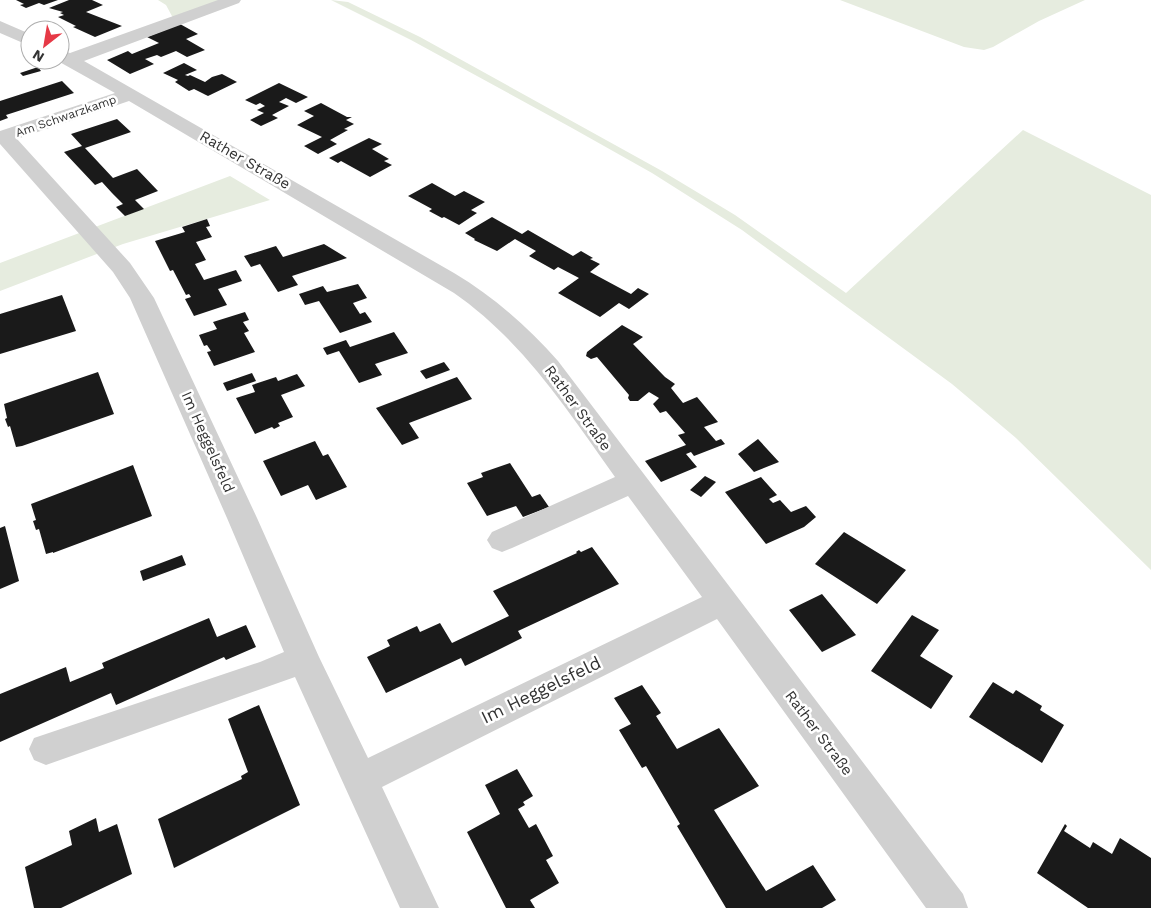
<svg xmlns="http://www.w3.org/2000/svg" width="1151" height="908" font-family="'Work Sans',sans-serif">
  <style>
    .green { fill: #e6ecdf }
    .building { fill: #1a1a1a }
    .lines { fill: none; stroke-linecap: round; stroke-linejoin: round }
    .minor { fill: #d0d0d0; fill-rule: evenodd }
    .labels { text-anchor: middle; stroke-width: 5; stroke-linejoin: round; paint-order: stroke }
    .far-street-label { font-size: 12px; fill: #333; stroke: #fff }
    .street-label { font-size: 15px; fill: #333; stroke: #fff }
    .near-street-label { font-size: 18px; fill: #333; stroke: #fff }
  </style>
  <rect width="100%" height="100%" fill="#fff"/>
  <path class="green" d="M158,0H222L173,18L166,5Z
    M331,0L348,2L420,37L662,171L735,215L846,293L1023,130L1151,195V570L1016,438L952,384L742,230L652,173L572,128L411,40Z
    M840,0H1085L1039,21L993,47L984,50L964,47Z
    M230,176L270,200L123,244L0,291V263Z"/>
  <path class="building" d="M16,0H58L44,5L39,3L26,8L20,5L24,4Z
    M69,0H92L103,5L86,12L122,26L95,37L73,27L76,26L58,17L64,15L60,13L63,12L49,8Z
    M180,24L198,34L186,39L205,50L187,57L176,51L161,57L157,55L145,59L154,64L130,74L107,60L128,51L132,54L159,43L147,37Z
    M184,63L197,70L185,75L188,76L190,75L205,82L212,77L222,74L237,82L208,96L194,89L189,91L175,82L178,80L163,73Z
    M38,67L41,71L23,76L20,73Z
    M62,81L74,93L6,115L8,118L0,121V101Z
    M279,83L308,97L296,103L286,98L279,102L289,106L272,115L278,118L261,126L250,120L264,113L257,110L265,106L260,103L256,105L245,100Z
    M321,103L347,117H352L346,120L354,124L344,129L348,130L330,140L337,144L318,154L304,146L322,137L297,125L314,116L304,111Z
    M117,119L131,132L85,148L113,178L137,169L158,191L135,200L144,209L125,216L116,207L123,204L112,193L102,182L95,185L64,152L82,146L71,134Z
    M369,138L382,144L372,149L389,159L384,161L392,165L370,177L341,161L338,163L329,158Z
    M432,183L455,196L464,191L485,202L471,210L477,213L459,225L444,217L442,218L429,211L432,209L408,196Z
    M492,217L522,234L528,230L573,256L581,251L593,258L590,259L600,264L590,272L631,294L638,288L649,294L629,309L619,303L600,317L558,293L579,278L558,267L554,270L529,256L536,251L515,239L497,251L474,240L475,239L465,233Z
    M207,219L210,226L206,227L212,237L196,242L206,260L195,264L204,280L236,270L242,281L218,289L227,305L194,316L185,299L191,297L189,294L186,295L173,270L170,271L155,241L185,232L182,227Z
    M324,244L347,258L292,276L298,285L278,292L260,264L251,267L244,256L276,246L283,257Z
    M358,284L367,298L353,303L360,314L365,312L372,322L340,333L319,301L305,305L299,294L323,286L327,292Z
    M62,295L76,331L0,354V314Z
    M245,312L249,320L243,322L249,331L244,333L255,352L214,366L207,352L211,351L207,345L204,346L199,335L217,329L213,322Z
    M622,325L643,337L633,344L665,377L675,384L671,388L683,403L697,397L718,422L704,427L716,441L721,439L725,444L694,456L691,452L686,454L697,467L661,482L645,461L686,445L678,435L685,433L666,411L660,413L653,404L659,398L649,392L638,401H630L628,398L629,395L597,357L591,359L586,356L587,352Z
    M394,332L408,353L375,364L382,375L359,383L339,351L327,355L323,348L346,340L350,347Z
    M444,362L450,370L426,379L420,371Z
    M98,372L114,414L22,446L16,447L10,426L8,427L5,419L7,418L4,404Z
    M252,373L256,381L227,391L223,383Z
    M297,374L305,386L281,395L293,417L278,423L280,426L274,429L272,427L255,434L236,398L255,392L252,385L276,377L278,381Z
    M457,377L472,399L409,423L419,438L402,445L376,408Z
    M758,439L779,462L754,472L738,454Z
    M315,441L323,456L328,454L347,487L316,500L308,485L281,496L263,461Z
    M510,463L532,497L540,494L549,507L523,517L516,506L487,516L467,483L483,477L481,473Z
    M133,465L152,516L53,553V552L46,554L39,529L36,530L33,521L36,520L31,504Z
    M705,476L716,482L701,497L690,490Z
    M761,477L777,495L769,499L773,503L780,500L791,512L806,506L816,517L804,527L766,544L725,492Z
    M5,526L19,581L0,589V528Z
    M844,532L906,570L877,604L815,564Z
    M592,547L619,584L518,631L522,638L494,652L465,666L461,658L386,693L367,657L390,646L387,640L417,626L420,632L440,623L452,643L509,616L493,591L577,553L576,552L579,550L581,552Z
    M182,555L186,565L143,581L140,571Z
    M822,594L856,635L822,652L789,610Z
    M912,615L939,630L920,656L953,676L931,709L871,671Z
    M209,618L217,637L246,625L256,647L226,660L224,657L116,705L111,693L0,742V694L66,667L70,682L104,668L102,663Z
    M993,682L1013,694L1016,690L1042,706L1040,710L1064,725L1042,763L969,717Z
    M642,685L661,713L656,716L677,749L719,728L759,786L714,810L766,891L813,865L836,900L822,908H726L677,826L680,824L646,766L642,768L619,730L631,724L614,698Z
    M259,705L300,805L174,868L158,819L242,779L241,776L248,772L228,719Z
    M517,769L533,796L523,802L525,805L518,809L529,828L536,824L544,839L553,856L546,860L559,883L530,900L535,908H506L467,832L500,814L485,785Z
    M96,818L99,832L117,824L132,874L61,908H34L25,867L72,845L69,831Z
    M1065,824L1067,826L1064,831L1090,848L1093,842L1112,854L1120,838L1151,858V908H1088L1037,873Z"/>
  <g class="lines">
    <path class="minor" d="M218,0H241L239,3L84,61L454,273C494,297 527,326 558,361L963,894L968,908H926L717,619L382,787L439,908H400L295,677L46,765L34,760L29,749L34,738L260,662L284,652L227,518L130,298L113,272L0,144V131L115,93L56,60H60V50L70,53ZM129,101L454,293C523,341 567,410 615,477L492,532L487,540L492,548L502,552L512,548L628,496L702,597L368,758L319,657L257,518L154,298L130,263L17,139Z
      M0,21L30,34V46L0,33Z"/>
  </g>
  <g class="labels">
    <g class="far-street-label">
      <text transform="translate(66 116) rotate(-19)" y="4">Am Schwarzkamp</text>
    </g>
    <g class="street-label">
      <text transform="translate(245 160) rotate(30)" y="5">Rather Straße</text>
      <text transform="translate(578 408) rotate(54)" y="5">Rather Straße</text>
      <text transform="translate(208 442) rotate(66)" y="5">Im Heggelsfeld</text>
      <text transform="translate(819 733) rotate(53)" y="5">Rather Straße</text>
    </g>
    <g class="near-street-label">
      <text transform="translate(541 690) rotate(-26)" y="6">Im Heggelsfeld</text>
    </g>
  </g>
  <g transform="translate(45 45) rotate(211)"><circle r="24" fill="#ffffff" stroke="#adadad"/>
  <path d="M0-4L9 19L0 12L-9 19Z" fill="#e63946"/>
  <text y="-8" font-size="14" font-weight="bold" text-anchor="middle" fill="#333333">N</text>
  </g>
</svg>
